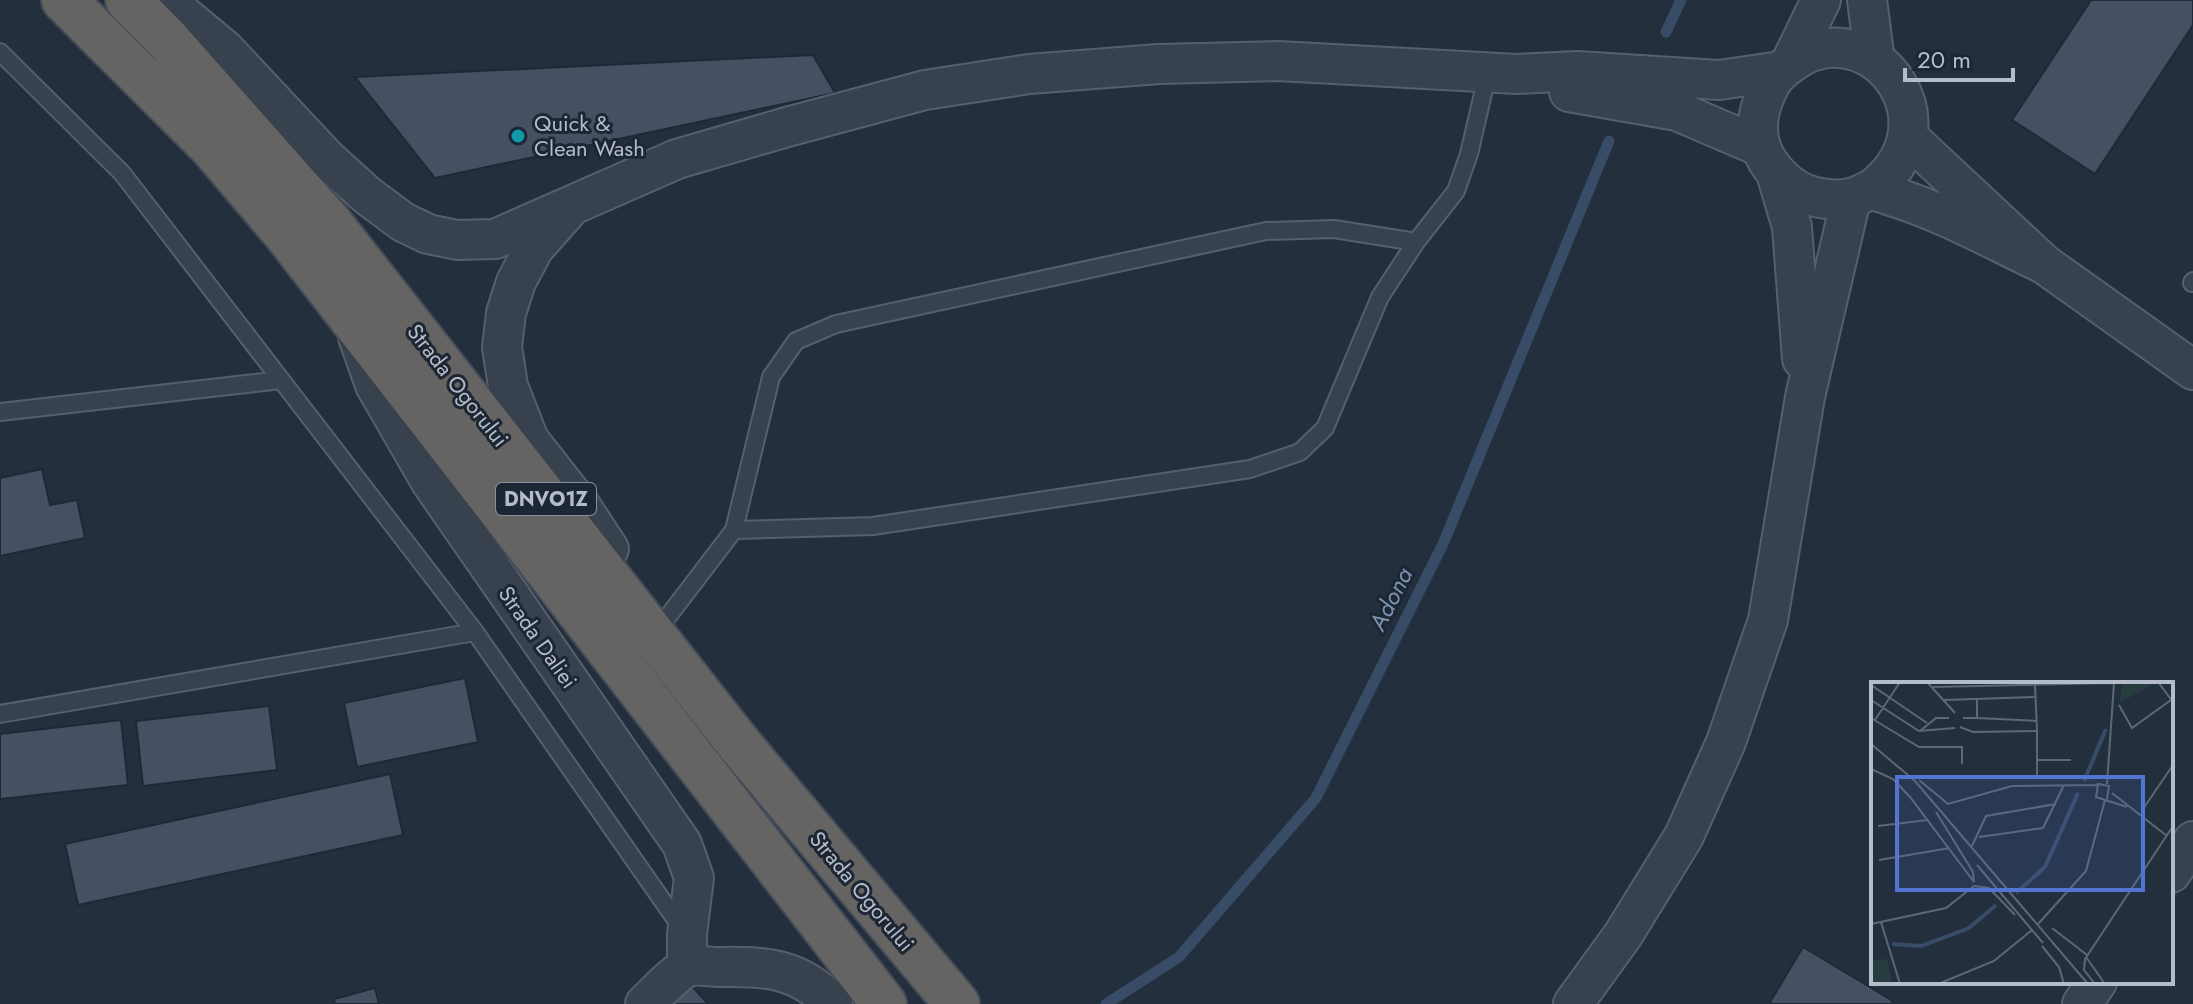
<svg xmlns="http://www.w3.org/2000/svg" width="2193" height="1004" font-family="Jost,sans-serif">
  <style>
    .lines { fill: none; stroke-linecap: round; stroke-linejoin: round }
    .stream { stroke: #394c67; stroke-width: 11 }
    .building { fill: #455162; stroke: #1f2835; stroke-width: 2 }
    .service-casing { stroke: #565f6c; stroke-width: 20 }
    .tertiary-casing { stroke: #565f6c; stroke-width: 42 }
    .trunk-casing { stroke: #434c59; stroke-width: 48 }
    .service { stroke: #38414e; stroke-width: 16 }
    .tertiary { stroke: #38414e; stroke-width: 38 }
    .trunk { stroke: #656462; stroke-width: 44 }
    .culture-dot { fill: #0f9aa8; stroke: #1d2633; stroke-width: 3 }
    .labels { text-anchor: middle; stroke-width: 6; stroke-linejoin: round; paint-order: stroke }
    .shield { fill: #1d2633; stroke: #878f9c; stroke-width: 2 }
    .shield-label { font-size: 20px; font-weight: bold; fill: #b4bcc9 }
    .poi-label { font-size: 22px; fill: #b4bcc9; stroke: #1d2633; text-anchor: start }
    .street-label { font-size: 22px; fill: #b4bcc9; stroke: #1d2633 }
    .water-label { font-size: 24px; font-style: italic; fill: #7c92b1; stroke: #1d2633 }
    .inset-river { fill: none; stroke: #394c67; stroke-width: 4 }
    .inset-road { fill: none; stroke: #5e6776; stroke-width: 2 }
    .view { fill: #5274d3; fill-opacity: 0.15; stroke: #5274d3; stroke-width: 4 }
    .inset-edge { fill: none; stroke: #b4bcc9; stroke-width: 4 }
  </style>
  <rect width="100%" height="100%" fill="#242f3e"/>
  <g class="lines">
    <path class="stream" d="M1666,32L1681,0
      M1106,1004L1179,957L1316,798L1443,544L1609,141"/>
  </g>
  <path class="building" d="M2091,0H2193V25L2095,174L2012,120Z
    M813,55L835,93L435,178L355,77Z
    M42,469L50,505L77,500L85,538L0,556V478Z
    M465,678L478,742L357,767L344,703Z
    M269,706L277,770L143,786L136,721Z
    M121,720L128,785L0,799V734Z
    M390,774L403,835L78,905L65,844Z
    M1803,947L1893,1001L1891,1004H1769Z
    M692,986L708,1004H673Z
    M375,988L379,1004H335L334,999Z"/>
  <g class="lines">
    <defs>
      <path id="service" d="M0,52L122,173L475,632L683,930
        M2192,283L2193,281
        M0,412L281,380
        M734,530L873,526L1250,469L1300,452L1325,428L1380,297L1416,242L1456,191L1469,154L1488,72
        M660,627L734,530L771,377L796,341L836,324L1266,231L1334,229L1416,242
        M0,714L475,632"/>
      <path id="tertiary" d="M161,0L183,15L225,50L327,159L368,196L403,222L428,234L457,240L495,239L677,159L787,127L925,90L1029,74L1159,64L1278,61L1517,74L1577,71L1719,80L1781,71
        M1867,0L1875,61
        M1791,62L1821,0
        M1569,92L1677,111L1761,147
        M1909,138L2044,264L2193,370
        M1776,173L1792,227L1802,359
        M1871,190C1957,126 1878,17 1802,56C1790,63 1778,71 1771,83C1760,103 1754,126 1761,147C1767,165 1784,184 1801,192C1816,199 1838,202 1854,197C1859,196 1866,191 1871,190C1876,190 1884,194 1888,195C1942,211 1993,240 2044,264
        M566,212L534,248L516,282L506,313L502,347L508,386L529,440L580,505L609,549
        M358,337L375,385L431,482L682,844L694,878L687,934V967
        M2171,873L2193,841
        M645,1004C655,995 677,971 688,967C696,964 710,967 719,967C766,966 799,968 833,1004
        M1573,1004L1623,935L1684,836L1726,742L1768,620L1805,397L1851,199
        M2082,1004L2097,982"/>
      <path id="trunk" d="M64,0L212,147L287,235L884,1004
        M128,0L166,38L329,222L739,744L957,1004"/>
    </defs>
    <use href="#service" class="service-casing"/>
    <use href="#tertiary" class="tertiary-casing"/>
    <use href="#trunk" class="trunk-casing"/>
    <use href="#service" class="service"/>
    <use href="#tertiary" class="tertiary"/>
    <use href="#trunk" class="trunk"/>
  </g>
  <circle class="culture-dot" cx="518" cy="136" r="8"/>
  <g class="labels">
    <rect class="shield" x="496" y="483" width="100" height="32" rx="6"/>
    <g class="shield-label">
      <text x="546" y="506">DNVO1Z</text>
    </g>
    <g class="poi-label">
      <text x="534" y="131">Quick &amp;<tspan x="534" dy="25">Clean Wash</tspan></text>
    </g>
    <g class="street-label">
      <text transform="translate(458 385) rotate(52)" y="8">Strada Ogorului</text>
      <text transform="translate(538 637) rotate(55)" y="8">Strada Daliei</text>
      <text transform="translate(862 891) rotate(50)" y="8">Strada Ogorului</text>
    </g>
    <g class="water-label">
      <text transform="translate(1391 599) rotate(-63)" y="8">Adona</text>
    </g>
  </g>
  <g transform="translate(1871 682)">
    <rect width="302" height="302" fill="#242f3e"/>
    <path d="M251,0H280L281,2L249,21ZM16,277L21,302H0V278Z" fill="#263c3f"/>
    <path class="inset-river" d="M213,99L235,47M145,211L174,185L207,111M21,262L50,264L98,246L125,223"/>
    <path class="inset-road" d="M56,0L84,31M287,0L302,20M0,3L56,41M62,5L243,1M0,18L48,49L84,46M73,18L165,15M248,23L261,46L300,18M0,36L48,65H91V82M92,36H106V17M106,36L166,39M4,38L29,0M89,45L102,50L166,49L164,3M49,49L65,36H78M0,62L44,99L217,302M166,78H200M0,87L22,97L39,115L103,200M166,94V49M48,98L77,122L141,104L226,103M236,102L243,1M241,111L296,154M236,117L238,104L227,102L225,115L256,125M272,127L302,83M65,130L102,190L103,200M7,144L57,138M108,155L172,146L193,103M101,164L115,134L185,122M8,178L79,166M106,183L172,261M10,240L29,302M0,242L75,226L103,204L118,206L144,233M167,242L215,189L234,118M181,246L216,273M171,264L188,285L193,302M215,275L234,302M67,302L123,279L161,248M224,302L213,288L214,277L302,144"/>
    <path class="view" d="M26,95H272V208H26Z"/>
    <rect width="302" height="302" class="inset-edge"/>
  </g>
  <path d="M1905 68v12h108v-12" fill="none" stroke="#b4bcc9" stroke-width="4"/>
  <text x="1917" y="68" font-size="24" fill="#b4bcc9" stroke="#1d2633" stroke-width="6" paint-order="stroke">20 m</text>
</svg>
